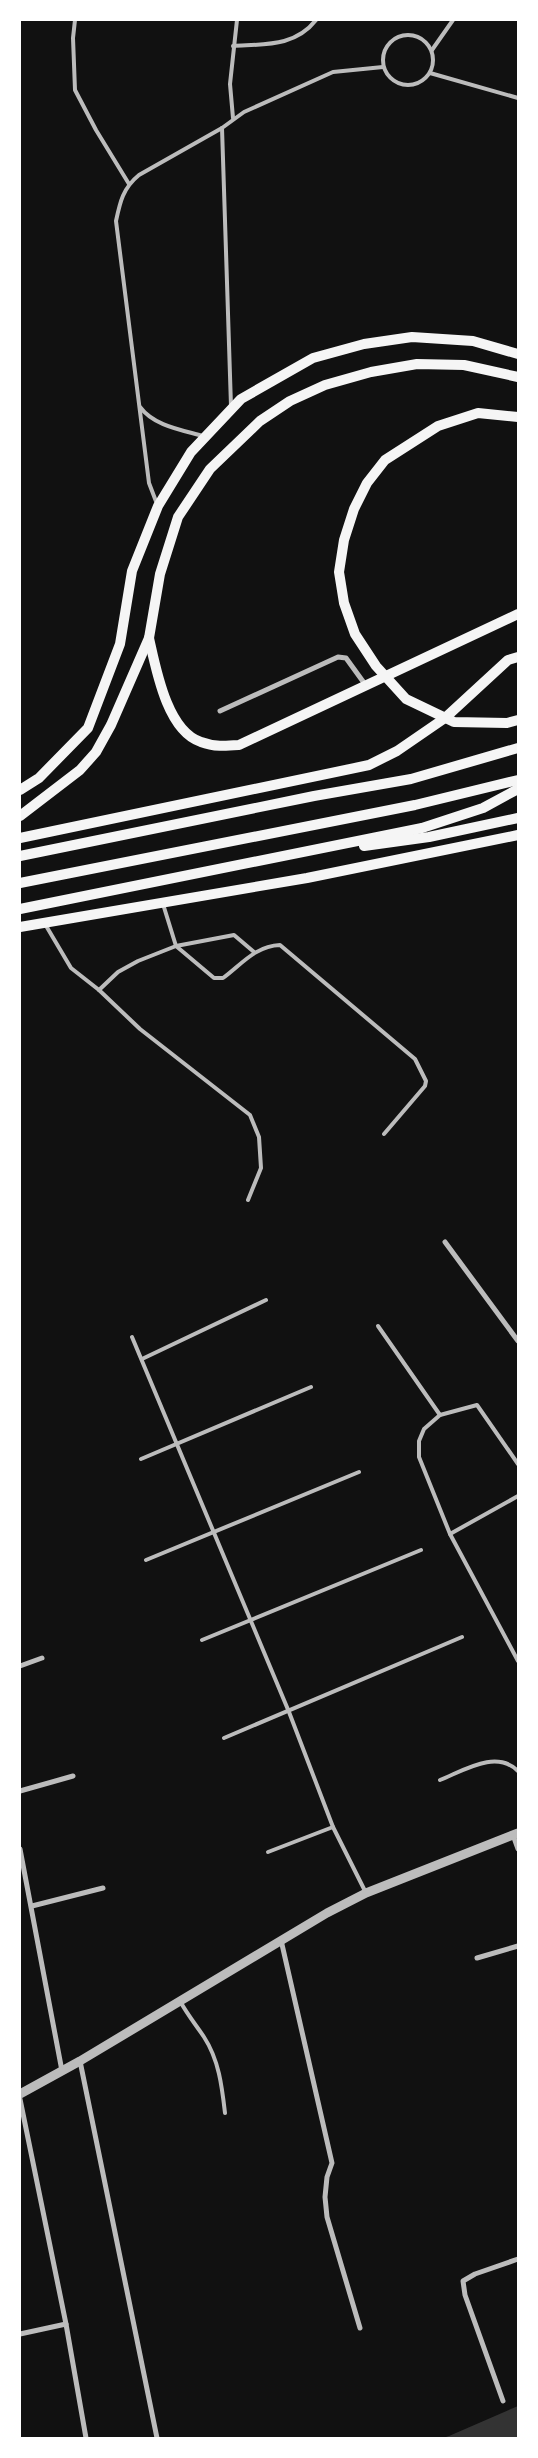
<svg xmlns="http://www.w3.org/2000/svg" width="538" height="2458" font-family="'Sofia Sans Condensed',sans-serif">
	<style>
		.water { fill: #333 }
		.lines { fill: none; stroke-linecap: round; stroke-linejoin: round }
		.service { stroke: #bcbcbc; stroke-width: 4 }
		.minor { stroke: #bcbcbc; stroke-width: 5 }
		.tertiary { stroke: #bcbcbc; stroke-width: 9 }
		.secondary { stroke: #f5f5f5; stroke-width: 10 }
	</style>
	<rect width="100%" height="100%" fill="#111"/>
	<polygon class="water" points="518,2406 518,2438 443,2438 449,2436"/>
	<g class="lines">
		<g class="service">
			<polyline points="75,20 73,38 75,90 96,130 129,184"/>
			<circle cx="408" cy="60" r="25"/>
			<path d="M233,46C264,44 295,47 316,20"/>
			<polyline points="432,50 453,20"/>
			<polyline points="430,73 518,98"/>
			<polyline points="233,118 230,84 237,20"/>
			<polyline points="222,128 231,406"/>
			<path d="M140,407C154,426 182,430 203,436"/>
			<path d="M157,504L149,483L116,221C120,202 123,188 139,175L222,128L244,112L333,72L383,67"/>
			<path d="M163,904L176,946L214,978H223C241,965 255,946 280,945L415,1059L426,1081L425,1086L384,1134"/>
			<polyline points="45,924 71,968 99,990 140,1029 250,1115 259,1137 261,1168 248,1200"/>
			<polyline points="99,990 118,972 138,961 176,946 234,935 254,952"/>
			<polyline points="378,1326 440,1415"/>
			<polyline points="132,1337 289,1712 333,1827 366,1893"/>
			<polyline points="142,1359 266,1300"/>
			<polyline points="141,1459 311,1387"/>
			<polyline points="518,1464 477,1405 440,1415 424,1429 419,1441 419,1457 450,1534 518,1661"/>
			<polyline points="450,1534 518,1496"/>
			<polyline points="146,1560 359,1472"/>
			<polyline points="202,1640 421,1550"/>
			<polyline points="224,1738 462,1637"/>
			<path d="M440,1780C463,1771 496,1749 518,1771"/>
			<polyline points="268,1852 333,1827"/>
			<path d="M180,2001C187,2014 196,2025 204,2037C219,2060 222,2087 225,2113"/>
		</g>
		<g class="minor">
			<polyline points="220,711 338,657 346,658 367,687"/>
			<polyline points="445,1242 518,1341"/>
			<polyline points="20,1666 42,1658"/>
			<polyline points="20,1791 73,1776"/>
			<polyline points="513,1835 518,1849"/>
			<polyline points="20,1849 62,2071"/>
			<polyline points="32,1906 103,1888"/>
			<polyline points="281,1940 332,2163 327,2177 325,2197 327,2217 360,2328"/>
			<polyline points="477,1958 518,1946"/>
			<polyline points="80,2061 157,2438"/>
			<polyline points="20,2099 66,2324 86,2438"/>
			<polyline points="20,2334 66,2324"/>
			<polyline points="503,2401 465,2295 463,2281 475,2274 518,2259"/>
		</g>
		<polyline class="tertiary" points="20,2094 80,2061 327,1913 366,1893 518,1833"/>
		<g class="secondary">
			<polyline points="518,417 478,413 438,426 385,460 367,483 354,509 344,540 339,572 344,603 355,634 376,666 406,699 454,722 507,723 518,720"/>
			<path d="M149,638C156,669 167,731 201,742C214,747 226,746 239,745L518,614"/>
			<polyline points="20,790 39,778 88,728 120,644 132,571 158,506 191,452 241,399 313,358 364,344 412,337 473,341 518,354"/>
			<polyline points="20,816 80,770 96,752 111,725 149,638 160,574 178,517 210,469 260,421 290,401 325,385 371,372 417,364 464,365 518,377"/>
			<polyline points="20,838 369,765 397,751 445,718 508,660 518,657"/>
			<polyline points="364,846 429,837 518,818"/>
			<polyline points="20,856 314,796 411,779 518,748"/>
			<polyline points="20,883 415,805 518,780"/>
			<polyline points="20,909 422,828 483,808 518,789"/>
			<polyline points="20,927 307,878 518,835"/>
		</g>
	</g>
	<rect width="538" height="2458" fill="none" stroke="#ffffff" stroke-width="42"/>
</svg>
